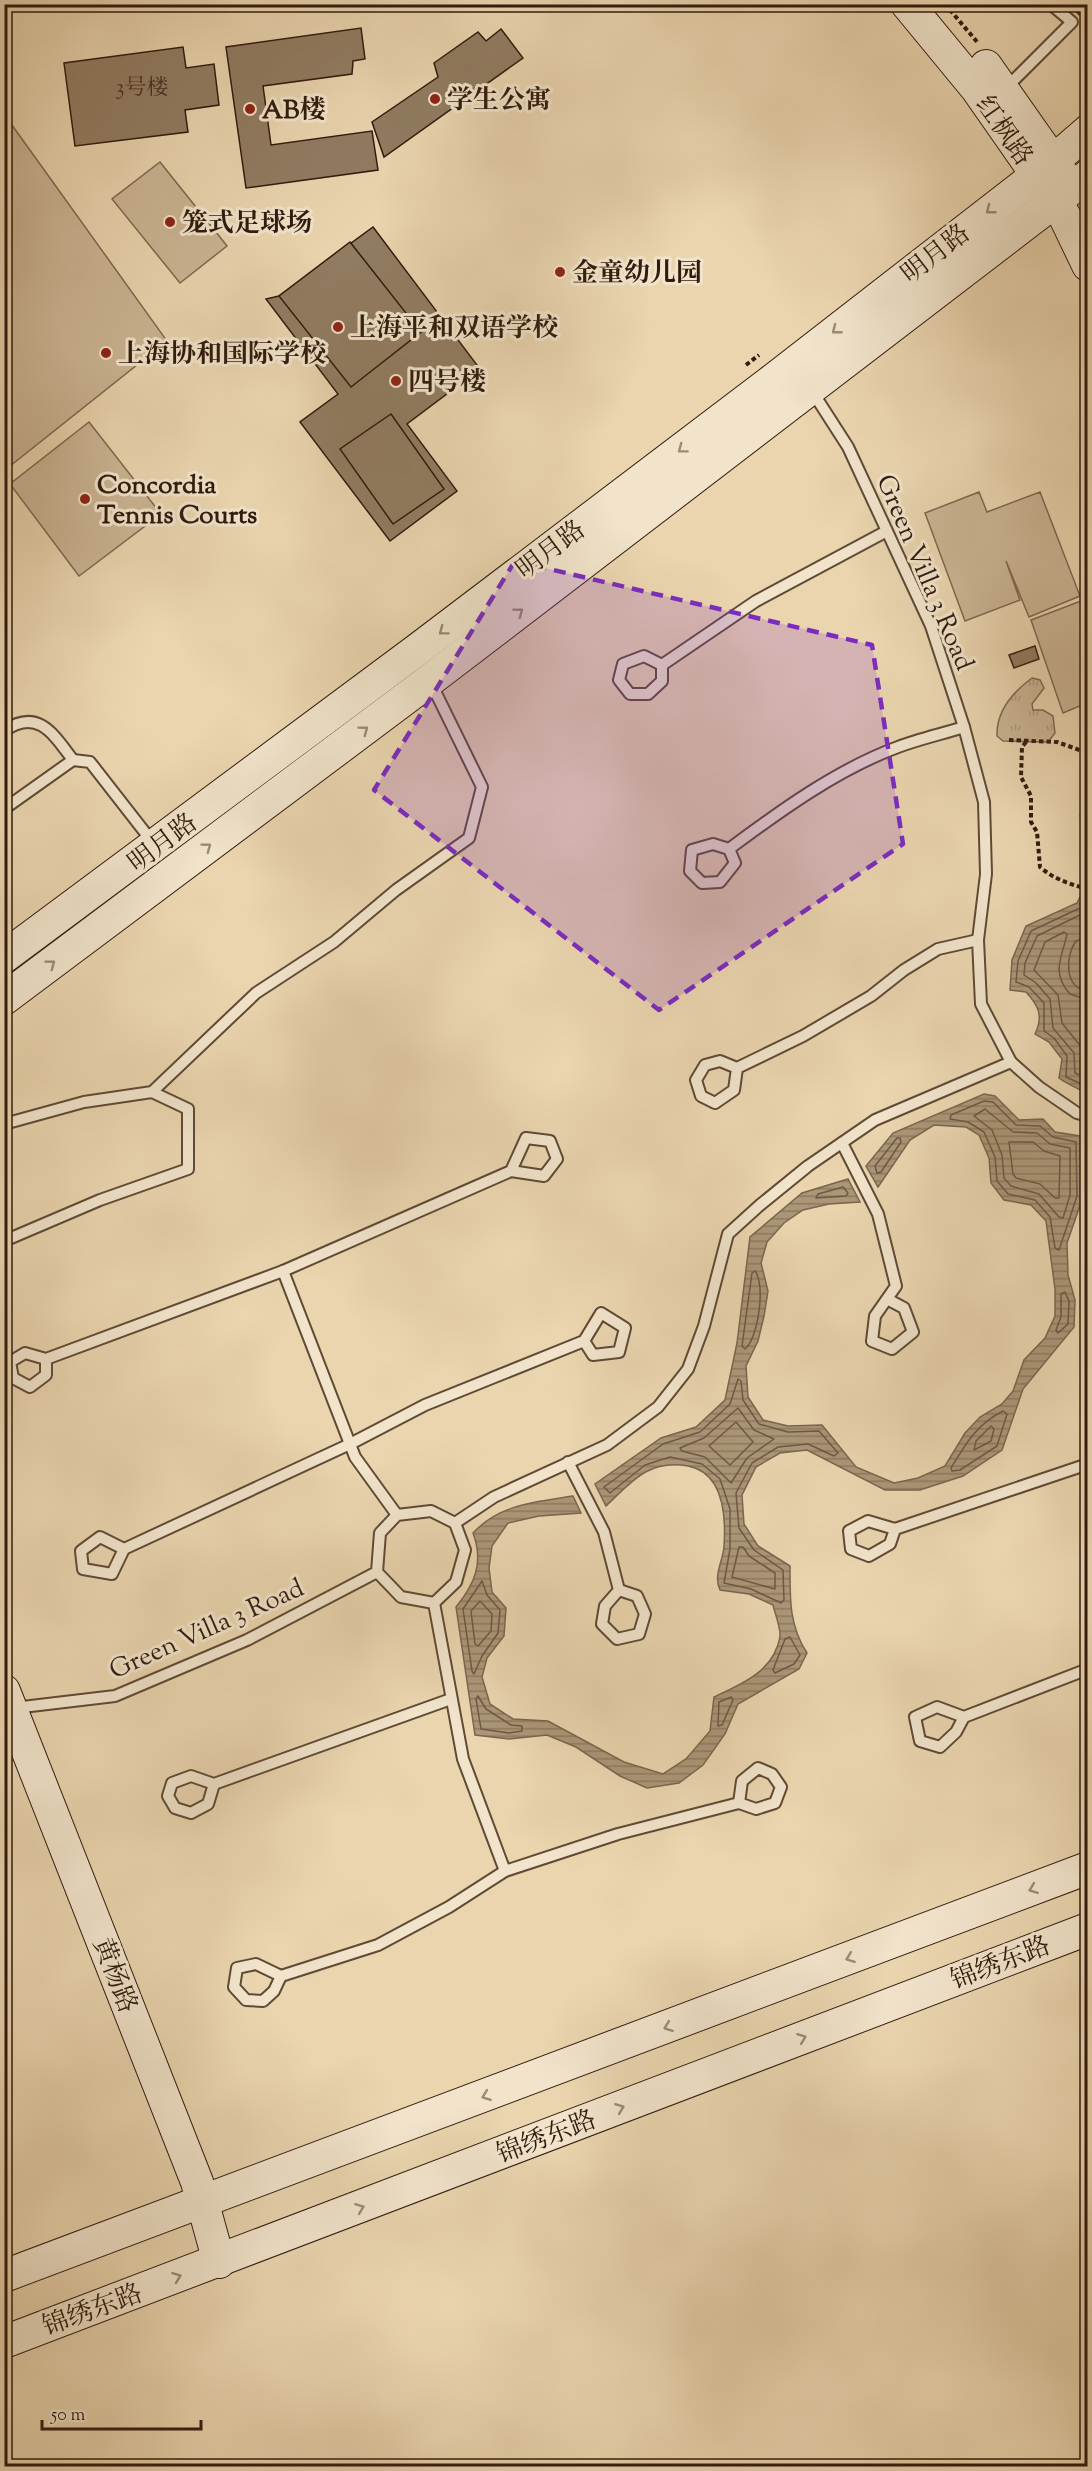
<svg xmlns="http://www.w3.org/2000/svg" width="1092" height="2471" font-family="'Sorts Mill Goudy','Noto Serif SC',serif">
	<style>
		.grass { fill: url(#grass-tufts); stroke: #7e6851; stroke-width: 1.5 }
		.pitch { fill: #cbb594; stroke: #7e6851; stroke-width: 1.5 }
		.water { fill: url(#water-rules); stroke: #7a654e; stroke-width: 1.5 }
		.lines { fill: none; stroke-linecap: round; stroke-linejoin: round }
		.shore { stroke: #6e5843; stroke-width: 1.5 }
		.building { fill: #917c62; stroke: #311b0e; stroke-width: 1.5 }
		.lane-casing { stroke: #5f4a36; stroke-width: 14 }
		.secondary-casing { stroke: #311b0e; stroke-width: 34 }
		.path { stroke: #311b0e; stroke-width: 4; stroke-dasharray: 4.5 3; stroke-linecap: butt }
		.lane { stroke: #f1e4cb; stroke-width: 10 }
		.secondary { stroke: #f1e4cb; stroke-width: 32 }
		.oneway { stroke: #9b8a76 }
		.marked { fill: #7b2cbf; fill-opacity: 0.2; stroke: #7b2cbf; stroke-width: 4.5; stroke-dasharray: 12 8; stroke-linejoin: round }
		.poi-dot { fill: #8f2418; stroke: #f1e4cb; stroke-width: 2 }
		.labels { text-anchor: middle; stroke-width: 6; stroke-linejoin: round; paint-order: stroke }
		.number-label { font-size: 22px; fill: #493323 }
		.poi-label { font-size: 26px; font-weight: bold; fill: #311b0e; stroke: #f1e4cb; text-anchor: start }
		.street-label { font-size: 26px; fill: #311b0e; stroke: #f1e4cb }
	</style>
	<defs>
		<pattern id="grass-tufts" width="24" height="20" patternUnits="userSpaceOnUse" patternTransform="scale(1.5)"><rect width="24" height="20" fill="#cbb594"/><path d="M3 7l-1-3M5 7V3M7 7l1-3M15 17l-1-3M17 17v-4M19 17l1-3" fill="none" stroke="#af9b7e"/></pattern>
		<pattern id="water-rules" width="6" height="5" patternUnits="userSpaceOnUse" patternTransform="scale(1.5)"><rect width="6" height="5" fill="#ab9678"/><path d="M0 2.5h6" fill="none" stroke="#8c7a61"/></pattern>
	</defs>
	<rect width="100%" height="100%" fill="#ead5af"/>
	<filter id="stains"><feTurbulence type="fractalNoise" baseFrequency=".00333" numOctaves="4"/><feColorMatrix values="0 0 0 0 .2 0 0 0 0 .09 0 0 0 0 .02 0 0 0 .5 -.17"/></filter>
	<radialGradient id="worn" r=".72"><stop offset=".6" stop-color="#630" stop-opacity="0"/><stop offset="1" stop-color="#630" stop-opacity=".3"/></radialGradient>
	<path class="grass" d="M1032,678L1040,680L1044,688L1032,704L1033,710H1043L1053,716L1055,733L1048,742L1003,741L997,736C996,711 1013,692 1032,678Z"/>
	<g class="pitch">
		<polygon points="4,114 167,341 5,470 4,470"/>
		<polygon points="160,162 227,246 180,283 112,199"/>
		<polygon points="89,422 161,514 79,576 10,484"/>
		<polygon points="979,492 987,512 1040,492 1080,596 1029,617 1006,561 1020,600 965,621 925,513"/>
		<polygon points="1081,601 1087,618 1087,703 1063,713 1031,620"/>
	</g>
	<g class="water">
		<polygon points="1087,812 1087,847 1080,815"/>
		<path d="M1082,893L1088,895L1087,946L1082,956V969L1088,986L1087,1095C1079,1087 1069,1086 1059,1078L1062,1059L1049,1042L1035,1034C1044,1016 1038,1005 1026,992L1010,990L1012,960L1026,926L1077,903Z"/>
		<path d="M984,1094L995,1096L1019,1120L1043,1119L1055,1132L1080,1136L1084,1149L1083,1197L1067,1243L1068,1275L1075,1300L1074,1327L1023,1389L1002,1450L963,1476L920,1490H885L807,1450L780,1453L756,1467L742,1495L744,1524L758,1546L790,1566C790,1599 789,1625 807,1653L799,1669L738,1704L725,1734L703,1765L679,1783L647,1788L620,1776L576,1747L547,1735L509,1739L475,1735L456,1607C475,1584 484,1562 473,1533C500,1504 535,1502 573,1496L581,1513L539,1516L508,1523L492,1546L489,1568L492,1592L506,1608L504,1636L487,1658L482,1677L490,1704L513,1719L548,1721L624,1762L663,1774L686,1759L710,1731L714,1697C742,1684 774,1671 780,1637C781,1628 775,1614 773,1605L749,1594L720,1590C713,1575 723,1562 724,1546C726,1516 724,1473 688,1466C649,1459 632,1481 606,1506L595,1484L661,1438L696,1427L725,1400L737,1343L750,1237L802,1193L848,1179L860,1202L829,1204L803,1210L784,1223L767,1242L761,1263L768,1291L764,1316L758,1341L746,1366L748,1397L763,1420L788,1426L822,1425L856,1467L894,1483L918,1478L945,1466L965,1433L980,1417L1002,1404L1013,1391L1024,1360L1045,1338L1055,1316V1289L1046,1221L1031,1205L1004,1200L991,1183L989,1158L979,1135L966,1127L934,1125L910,1140L878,1187L866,1166L893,1133Z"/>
	</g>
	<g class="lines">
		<g class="shore">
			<polyline points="1088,900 1080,908 1031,931 1018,961 1016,982 1029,987 1044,1003 1044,1031 1054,1038 1067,1056 1066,1077 1088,1087"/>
			<polyline points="1088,911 1037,936 1025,963 1024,975 1036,983 1050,999 1053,1028 1074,1053 1075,1073 1088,1078"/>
			<path d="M1088,937L1076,941C1065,956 1064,989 1088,991"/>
			<path d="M1088,1000L1070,994C1050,972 1063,955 1067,934L1064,932L1045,942L1034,970L1058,995L1062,1023L1082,1048L1088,1068"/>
			<polygon points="984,1101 993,1102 1016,1125 1040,1126 1053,1137 1076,1142 1077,1196 1059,1250 1055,1248 1050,1217 1035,1200 1008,1194 997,1181 995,1157 984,1132 968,1122 950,1119 951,1115"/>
			<polygon points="985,1109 1013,1132 1037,1133 1050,1144 1070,1148 1070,1195 1063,1218 1059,1217 1039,1194 1011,1186 1004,1178 1002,1155 992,1130 974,1116"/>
			<polygon points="900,1138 901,1142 881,1172 877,1173 875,1166 897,1138"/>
			<polygon points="1009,1142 1033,1142 1044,1151 1060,1156 1059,1198 1055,1198 1040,1184 1016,1178 1013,1174"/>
			<polygon points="843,1187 848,1193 846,1196 816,1198 818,1194"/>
			<path d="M755,1271C766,1285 758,1339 745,1349L742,1346L752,1273Z"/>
			<polygon points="1065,1292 1069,1301 1068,1324 1058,1333 1056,1330 1061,1317 1061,1294"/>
			<polygon points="738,1379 741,1381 743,1400 759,1424 788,1432 819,1431 838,1453 834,1456 808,1444 778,1447 752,1463 736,1493 739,1528 754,1550 783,1570 784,1600 781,1603 751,1589 724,1583 730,1549 730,1509 720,1479 702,1464 670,1457 645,1465 610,1493 604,1487 663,1444 700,1432 730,1404"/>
			<polygon points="738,1408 754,1430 774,1439 747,1458 731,1483 705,1457 682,1451 680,1448 704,1438"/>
			<path d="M1003,1411L1007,1414L997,1446L960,1470L952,1471L951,1468C966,1443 977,1424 1003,1411Z"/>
			<polygon points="736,1422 753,1442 730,1465 709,1446"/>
			<polygon points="991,1426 994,1429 991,1441 974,1450 976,1441"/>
			<polygon points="739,1547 743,1547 749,1556 775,1573 775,1589 732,1577"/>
			<polygon points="482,1581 487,1595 500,1610 498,1633 482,1656 474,1674 472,1671 463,1609"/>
			<polygon points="480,1601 492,1614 491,1631 478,1646 475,1644 471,1611"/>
			<polygon points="790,1637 800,1655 794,1664 775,1673 773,1670 785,1639"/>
			<polygon points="478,1696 486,1709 511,1725 522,1726 522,1731 509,1733 481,1729 476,1699"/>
			<polygon points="731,1697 733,1700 722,1725 718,1726 719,1702"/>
		</g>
	</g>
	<g class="building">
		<polygon points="1068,4 1088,4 1088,23"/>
		<polygon points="361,28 365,59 353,61 352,74 263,86 271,145 372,131 378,170 246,188 226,47"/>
		<polygon points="501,29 523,58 384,157 372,122 438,77 434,63 478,32 486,41"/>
		<polygon points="183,47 186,68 214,64 219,105 185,110 188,132 75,146 64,63"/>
		<polygon points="373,227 480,369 407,424 457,491 390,541 300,422 338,394 266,299 279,296"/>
		<polygon points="350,242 421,332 351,387 279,296"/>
		<polygon points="391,414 444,489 393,524 340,449"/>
		<polygon points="1035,646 1039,659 1014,668 1009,655"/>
		<polygon points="1086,885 1088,885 1088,895 1081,892"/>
	</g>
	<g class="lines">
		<g class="lane-casing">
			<g id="lane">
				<polyline points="1006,88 1072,22 1054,7"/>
				<polyline points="812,391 848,447 931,626 964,727 984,802 986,874 978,940 981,1004 1011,1062 1039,1087 1077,1113 1088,1116"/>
				<polyline points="662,665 662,681 648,694 630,694 619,680 623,664 644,656 662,665 756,601 885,532"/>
				<path d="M4,731C38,707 54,735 73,760"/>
				<polyline points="4,809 73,760 90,762 154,844"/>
				<path d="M729,849L735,863L720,882L702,883L690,871L692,850L713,844L729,849C780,811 838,769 898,747C919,739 942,734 964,727"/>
				<polyline points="737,1068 734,1090 715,1103 701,1096 696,1080 705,1065 720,1061 737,1068 803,1036 871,996 904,970 938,949 978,940"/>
				<polyline points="4,1124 84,1102 152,1092 256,993 334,942 396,890 469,838 482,787 431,683"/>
				<polyline points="842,1143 878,1214 896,1286 875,1316 872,1341 892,1349 913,1332 904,1308 887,1299"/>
				<polyline points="4,1241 100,1200 188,1169 188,1109 152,1092"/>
				<polyline points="283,1271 511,1171 526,1138 550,1141 557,1159 544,1176 511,1171"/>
				<polyline points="46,1359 46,1375 30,1387 13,1378 10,1362 25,1353 46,1359 283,1271 355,1457 397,1515"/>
				<polyline points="568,1462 604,1532 619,1590 605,1606 602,1624 617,1639 639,1634 645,1614 637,1596 619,1590"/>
				<polyline points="455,1523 494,1497 607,1445 658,1407 688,1369 704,1326 728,1234 760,1205 808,1166 875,1120 1011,1062"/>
				<polyline points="895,1529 890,1544 869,1556 851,1549 849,1531 868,1521 895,1529 1088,1464"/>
				<polyline points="124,1549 112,1574 83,1569 81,1551 100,1537 124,1549 350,1444 425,1405 584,1341 601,1313 625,1328 619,1352 593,1355 584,1341"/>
				<polyline points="434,1603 463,1759 505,1871"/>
				<polyline points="14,1708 115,1696 247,1640 377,1572 380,1533 397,1515 431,1511 455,1523 465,1550 456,1582 434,1603 401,1597 377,1572"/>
				<polyline points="964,1717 956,1732 940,1747 920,1741 915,1717 937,1707 964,1717 1088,1669"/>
				<polyline points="214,1784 208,1804 191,1813 175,1808 168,1796 172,1783 191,1776 214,1784 451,1699"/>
				<polygon points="256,1964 281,1976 274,1991 263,2001 246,2000 234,1987 237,1968"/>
				<polyline points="281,1976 378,1945 449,1907 505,1871 618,1834 739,1803 742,1781 758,1768 772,1774 781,1787 775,1803 756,1809 739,1803"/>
			</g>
		</g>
		<g class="secondary-casing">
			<g id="secondary">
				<polyline points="907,4 977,89 1037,175 1064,215 1088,265"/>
				<polyline points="986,66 1064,177"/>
				<polyline points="4,957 417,650 769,383 1037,175 1088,131"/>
				<polyline points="4,999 430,680 1088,176"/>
				<polyline points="4,1691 197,2182 219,2262"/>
				<polyline points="4,2276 1088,1868"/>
				<polyline points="4,2342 1088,1929"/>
			</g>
		</g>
		<g class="path">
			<polyline points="945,4 978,43"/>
			<polyline points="746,365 759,355"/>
			<polyline points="1009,740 1057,742 1088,753"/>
			<path d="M1026,742L1022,747L1021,777L1031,796V822L1037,832L1040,867C1054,879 1067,883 1084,888"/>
		</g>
		<use href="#lane" class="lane"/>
		<use href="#secondary" class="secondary"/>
	</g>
	<defs><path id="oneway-chevron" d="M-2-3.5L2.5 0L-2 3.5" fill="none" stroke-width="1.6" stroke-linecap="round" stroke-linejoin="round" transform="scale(1.5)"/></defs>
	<g class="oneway">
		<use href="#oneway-chevron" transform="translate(990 210) rotate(142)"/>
		<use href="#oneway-chevron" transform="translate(836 330) rotate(142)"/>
		<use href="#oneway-chevron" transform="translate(682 449) rotate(143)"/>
		<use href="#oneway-chevron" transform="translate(519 612) rotate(-37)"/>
		<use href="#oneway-chevron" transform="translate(443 631) rotate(143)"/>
		<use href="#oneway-chevron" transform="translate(364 730) rotate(-37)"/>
		<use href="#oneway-chevron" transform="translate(207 847) rotate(-37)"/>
		<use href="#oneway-chevron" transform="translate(51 964) rotate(-37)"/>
		<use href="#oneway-chevron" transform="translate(1033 1889) rotate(159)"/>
		<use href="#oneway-chevron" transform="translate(850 1958) rotate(159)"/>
		<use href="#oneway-chevron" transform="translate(668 2027) rotate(159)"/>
		<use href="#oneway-chevron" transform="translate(802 2038) rotate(-21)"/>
		<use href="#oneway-chevron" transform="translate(486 2096) rotate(159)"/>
		<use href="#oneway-chevron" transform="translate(620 2108) rotate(-21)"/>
		<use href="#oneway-chevron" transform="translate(360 2208) rotate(-21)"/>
		<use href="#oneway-chevron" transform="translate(177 2277) rotate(-20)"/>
	</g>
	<path class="marked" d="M515,561L872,645L903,844L659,1010L374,790Z"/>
	<g class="poi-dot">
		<circle cx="435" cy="99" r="6"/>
		<circle cx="250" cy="109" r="6"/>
		<circle cx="170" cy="222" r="6"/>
		<circle cx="560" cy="272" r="6"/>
		<circle cx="338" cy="327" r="6"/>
		<circle cx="106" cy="353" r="6"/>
		<circle cx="396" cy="381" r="6"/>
		<circle cx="85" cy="499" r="6"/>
	</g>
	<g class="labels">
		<g class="number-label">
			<text x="142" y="94">3号楼</text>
		</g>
		<g class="poi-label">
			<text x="447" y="108">学生公寓</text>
			<text x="262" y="118">AB楼</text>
			<text x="182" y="231">笼式足球场</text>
			<text x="572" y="281">金童幼儿园</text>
			<text x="350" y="336">上海平和双语学校</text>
			<text x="118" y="362">上海协和国际学校</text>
			<text x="408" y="390">四号楼</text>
			<text x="97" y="493">Concordia<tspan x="97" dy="30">Tennis Courts</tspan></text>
		</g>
		<g class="street-label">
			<text transform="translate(1005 130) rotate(55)" y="9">红枫路</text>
			<text transform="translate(935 253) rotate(-38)" y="9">明月路</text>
			<text transform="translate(550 549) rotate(-37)" y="9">明月路</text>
			<text transform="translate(926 572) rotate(67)" y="9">Green Villa 3 Road</text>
			<text transform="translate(162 842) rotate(-37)" y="9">明月路</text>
			<text transform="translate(206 1628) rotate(-24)" y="9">Green Villa 3 Road</text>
			<text transform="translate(1000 1962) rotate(-21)" y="9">锦绣东路</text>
			<text transform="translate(116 1975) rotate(69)" y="9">黄杨路</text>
			<text transform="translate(546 2136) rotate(-21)" y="9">锦绣东路</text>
			<text transform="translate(92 2309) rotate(-20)" y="9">锦绣东路</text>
		</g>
	</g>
	<rect width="1092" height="2471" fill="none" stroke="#ead5af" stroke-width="24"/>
	<rect x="6" y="6" width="1080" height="2459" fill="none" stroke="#311b0e" stroke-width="3"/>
	<rect x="12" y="12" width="1068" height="2447" fill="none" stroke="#311b0e" stroke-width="1.5"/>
	<path d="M42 2420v9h159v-9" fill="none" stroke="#311b0e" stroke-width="3"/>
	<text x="51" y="2420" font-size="18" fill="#311b0e" stroke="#f1e4cb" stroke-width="4.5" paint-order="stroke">50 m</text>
	<rect width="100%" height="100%" filter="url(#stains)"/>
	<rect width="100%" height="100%" fill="url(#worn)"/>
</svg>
